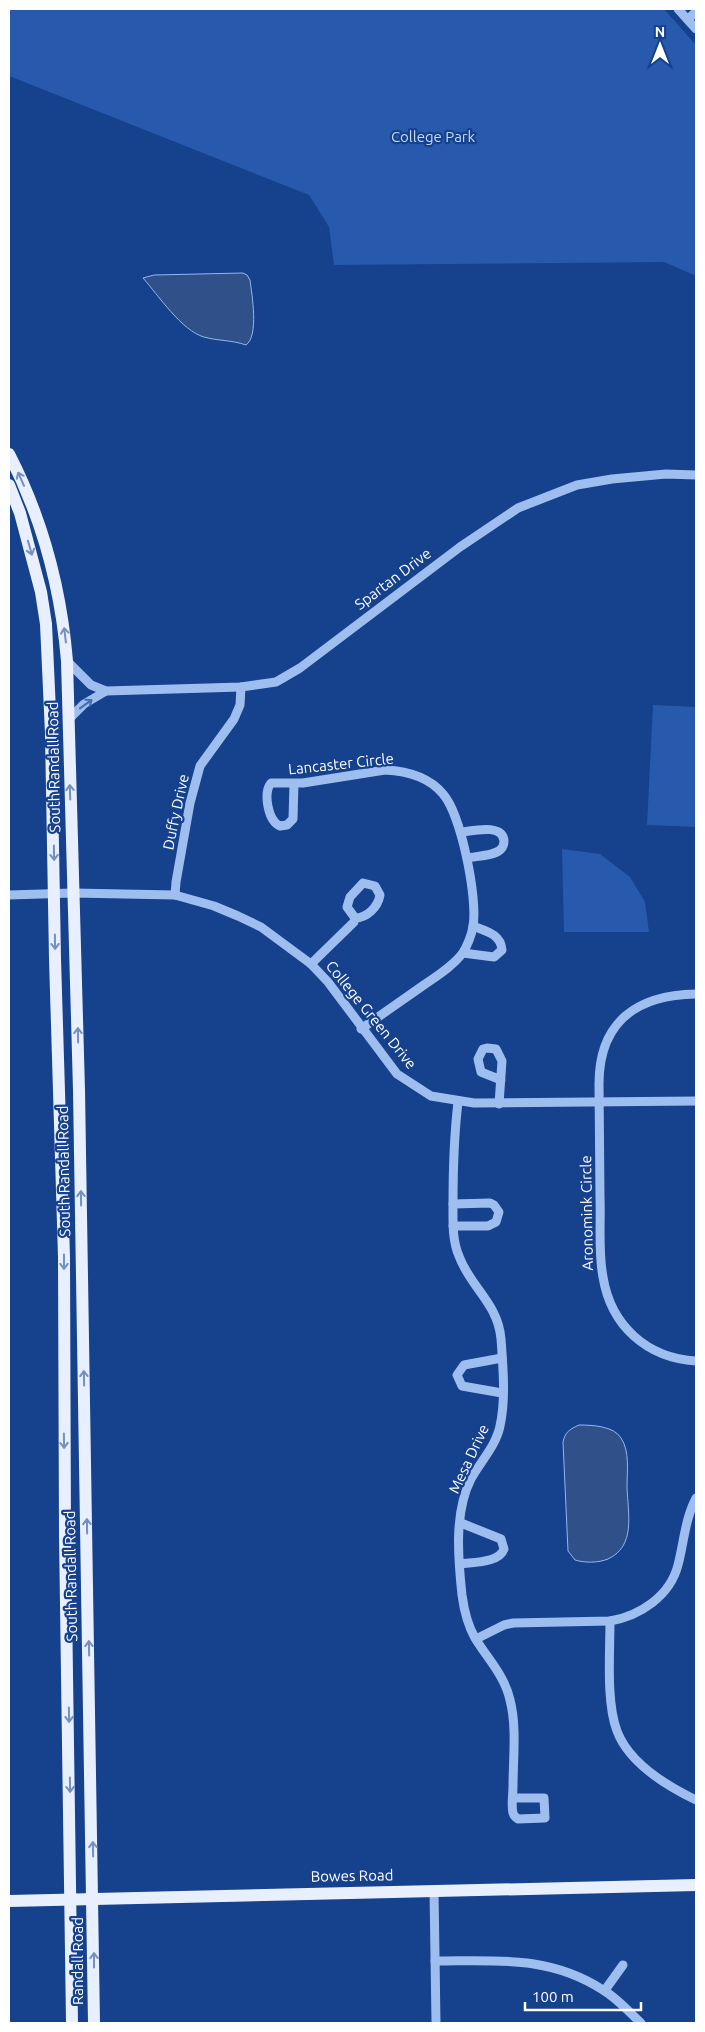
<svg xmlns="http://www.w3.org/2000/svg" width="705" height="2032" font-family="Ubuntu,sans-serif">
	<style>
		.green { fill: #2759ac }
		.water { fill: #305089; stroke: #91b8f3 }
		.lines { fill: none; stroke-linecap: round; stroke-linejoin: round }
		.minor { stroke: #9fbef0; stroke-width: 9 }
		.major { stroke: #e8efff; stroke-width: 12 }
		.oneway { stroke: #748fc0 }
		.oneway2 { stroke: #456db0 }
		.labels { text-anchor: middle; stroke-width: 4.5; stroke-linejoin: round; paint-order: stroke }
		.park-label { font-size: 15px; fill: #c6dafb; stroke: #15418d }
		.street-label { font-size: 15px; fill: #fff; stroke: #15418d }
	</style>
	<rect width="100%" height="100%" fill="#15418d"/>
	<g class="green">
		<polygon points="9,9 664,9 696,45 696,276 664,262 334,265 329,227 309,195 9,76"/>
		<polygon points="653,705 696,707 696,827 647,825"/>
		<polygon points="562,849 600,854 630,877 645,902 649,932 564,932"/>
	</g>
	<g class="water">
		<path d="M243,273L247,275L250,280C252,295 259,336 246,345C232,340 218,341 204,337C182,331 158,295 143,278L154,275Z"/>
		<path d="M579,1425C592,1425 614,1426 621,1438C630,1451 627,1472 627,1487C628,1514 636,1546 608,1559C598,1563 585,1563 575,1560L568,1551L563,1442C565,1432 570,1429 579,1425Z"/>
	</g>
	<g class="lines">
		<g class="minor">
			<polyline points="678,9 696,29"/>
			<polyline points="688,19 696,12"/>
			<polyline points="67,661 91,685 106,691 241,687 276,682 300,668 460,547 518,508 577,485 612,479 666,474 696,475"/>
			<polyline points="69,719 84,704 106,691"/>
			<path d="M294,783L293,819L287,825L280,826C268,821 263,793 271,783H303L385,770C407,771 429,777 443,794C461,814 478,899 473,926C472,934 467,947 462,954C451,968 435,977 421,987C401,1001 381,1015 361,1029"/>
			<path d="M462,832C472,831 503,823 504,841C504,843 503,847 501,849C495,856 476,856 467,858"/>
			<polyline points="9,895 73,893 175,895 214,906 238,916 261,927 311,964 328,982 397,1074 431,1096 474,1103 696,1101"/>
			<polyline points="175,895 176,882 190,803 200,766 234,719 240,705 241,687"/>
			<path d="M463,953L494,957L502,950C501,934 486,931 473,926"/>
			<path d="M311,964L354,922L355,918C367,918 378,907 380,895L375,886L363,883L350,897L347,907L355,918"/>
			<path d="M696,994C638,995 599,1021 599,1084C599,1122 600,1160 600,1197C601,1223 598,1252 603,1277C611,1326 647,1358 696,1361"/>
			<path d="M458,1102C454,1136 453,1170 453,1204C453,1221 452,1240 459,1256C470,1287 498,1303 501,1339C503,1367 506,1399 500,1426C496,1446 480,1462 471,1479C454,1512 458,1558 462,1595C464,1610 467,1624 475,1638C487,1658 505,1676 510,1700C517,1727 513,1758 513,1787C513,1795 511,1805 513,1813C514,1817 515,1816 518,1819L545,1818L544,1798H513"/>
			<polyline points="499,1104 502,1061 496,1049 487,1048 483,1049 478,1059 481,1072 501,1080"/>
			<polyline points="453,1204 490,1203 494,1205 499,1212 496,1222 488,1226 453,1226"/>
			<polyline points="502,1358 464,1365 457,1375 462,1386 502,1393"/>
			<path d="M460,1564C474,1562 499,1563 504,1549L501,1539L461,1523"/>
			<path d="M610,1621C610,1653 606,1702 617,1731C629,1763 667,1786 696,1800"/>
			<path d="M476,1639L504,1625L513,1623L610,1621C640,1616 670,1596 678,1565C684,1542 685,1519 696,1498"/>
			<polyline points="434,1890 436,2023"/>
			<path d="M435,1961C496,1961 549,1955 603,1990C617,1998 629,2012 641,2023"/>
			<polyline points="605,1990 623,1965"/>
		</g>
		<g class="major">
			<path d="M9,454C42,518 61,589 67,661L79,1090L94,2023"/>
			<polyline points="9,485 20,513 41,592 46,624 51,733 55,959 64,1257 65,1535 72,2023"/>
			<polyline points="9,1901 696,1885"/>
		</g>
	</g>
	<defs><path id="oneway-shaft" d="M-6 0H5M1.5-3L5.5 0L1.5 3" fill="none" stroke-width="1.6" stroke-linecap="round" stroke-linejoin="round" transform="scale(1.25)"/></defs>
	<g class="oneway">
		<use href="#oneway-shaft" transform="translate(21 479) rotate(-114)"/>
		<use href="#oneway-shaft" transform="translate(30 548) rotate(74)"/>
		<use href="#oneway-shaft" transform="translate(65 635) rotate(-97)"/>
		<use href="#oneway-shaft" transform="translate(70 792) rotate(-92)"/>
		<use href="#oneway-shaft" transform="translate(54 853) rotate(89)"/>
		<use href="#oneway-shaft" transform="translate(55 942) rotate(89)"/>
		<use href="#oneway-shaft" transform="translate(78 1035) rotate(-91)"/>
		<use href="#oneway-shaft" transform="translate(81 1198) rotate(-91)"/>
		<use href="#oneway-shaft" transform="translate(64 1262) rotate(90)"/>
		<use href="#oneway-shaft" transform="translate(84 1378) rotate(-91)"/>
		<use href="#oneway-shaft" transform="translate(64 1441) rotate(89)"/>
		<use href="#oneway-shaft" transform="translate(87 1526) rotate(-91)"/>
		<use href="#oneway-shaft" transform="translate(89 1648) rotate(-91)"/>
		<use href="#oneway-shaft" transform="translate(69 1715) rotate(89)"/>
		<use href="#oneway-shaft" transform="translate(70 1785) rotate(89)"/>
		<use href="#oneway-shaft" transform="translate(93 1849) rotate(-91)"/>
		<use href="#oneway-shaft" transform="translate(94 1960) rotate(-90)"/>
	</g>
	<use class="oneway2" href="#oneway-shaft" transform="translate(86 704) rotate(-36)"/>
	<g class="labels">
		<g class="park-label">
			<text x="433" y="142">College Park</text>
		</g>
		<g class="street-label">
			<text transform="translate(393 579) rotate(-37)" y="5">Spartan Drive</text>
			<text transform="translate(341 764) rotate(-6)" y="5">Lancaster Circle</text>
			<text transform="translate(54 767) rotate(-91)" y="5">South Randall Road</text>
			<text transform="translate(176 812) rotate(-78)" y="5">Duffy Drive</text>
			<text transform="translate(371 1015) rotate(51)" y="5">College Green Drive</text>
			<text transform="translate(64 1171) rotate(-91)" y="5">South Randall Road</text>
			<text transform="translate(587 1213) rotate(-91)" y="5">Aronomink Circle</text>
			<text transform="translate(469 1459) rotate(-65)" y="5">Mesa Drive</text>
			<text transform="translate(71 1576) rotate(-91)" y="5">South Randall Road</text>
			<text transform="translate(352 1876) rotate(-1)" y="5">Bowes Road</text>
			<text transform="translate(78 1961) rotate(-90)" y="5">Randall Road</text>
		</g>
	</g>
	<rect width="705" height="2032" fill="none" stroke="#ffffff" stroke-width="20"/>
	<g transform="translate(660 45)" stroke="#15418d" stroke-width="4" paint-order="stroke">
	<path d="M0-4L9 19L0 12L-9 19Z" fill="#ffffff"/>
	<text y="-8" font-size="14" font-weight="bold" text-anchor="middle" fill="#ffffff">N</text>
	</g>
	<path d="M525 2002v8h116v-8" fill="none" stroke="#ffffff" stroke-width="2.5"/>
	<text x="532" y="2002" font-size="15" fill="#ffffff" stroke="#15418d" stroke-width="4" paint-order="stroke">100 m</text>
</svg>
